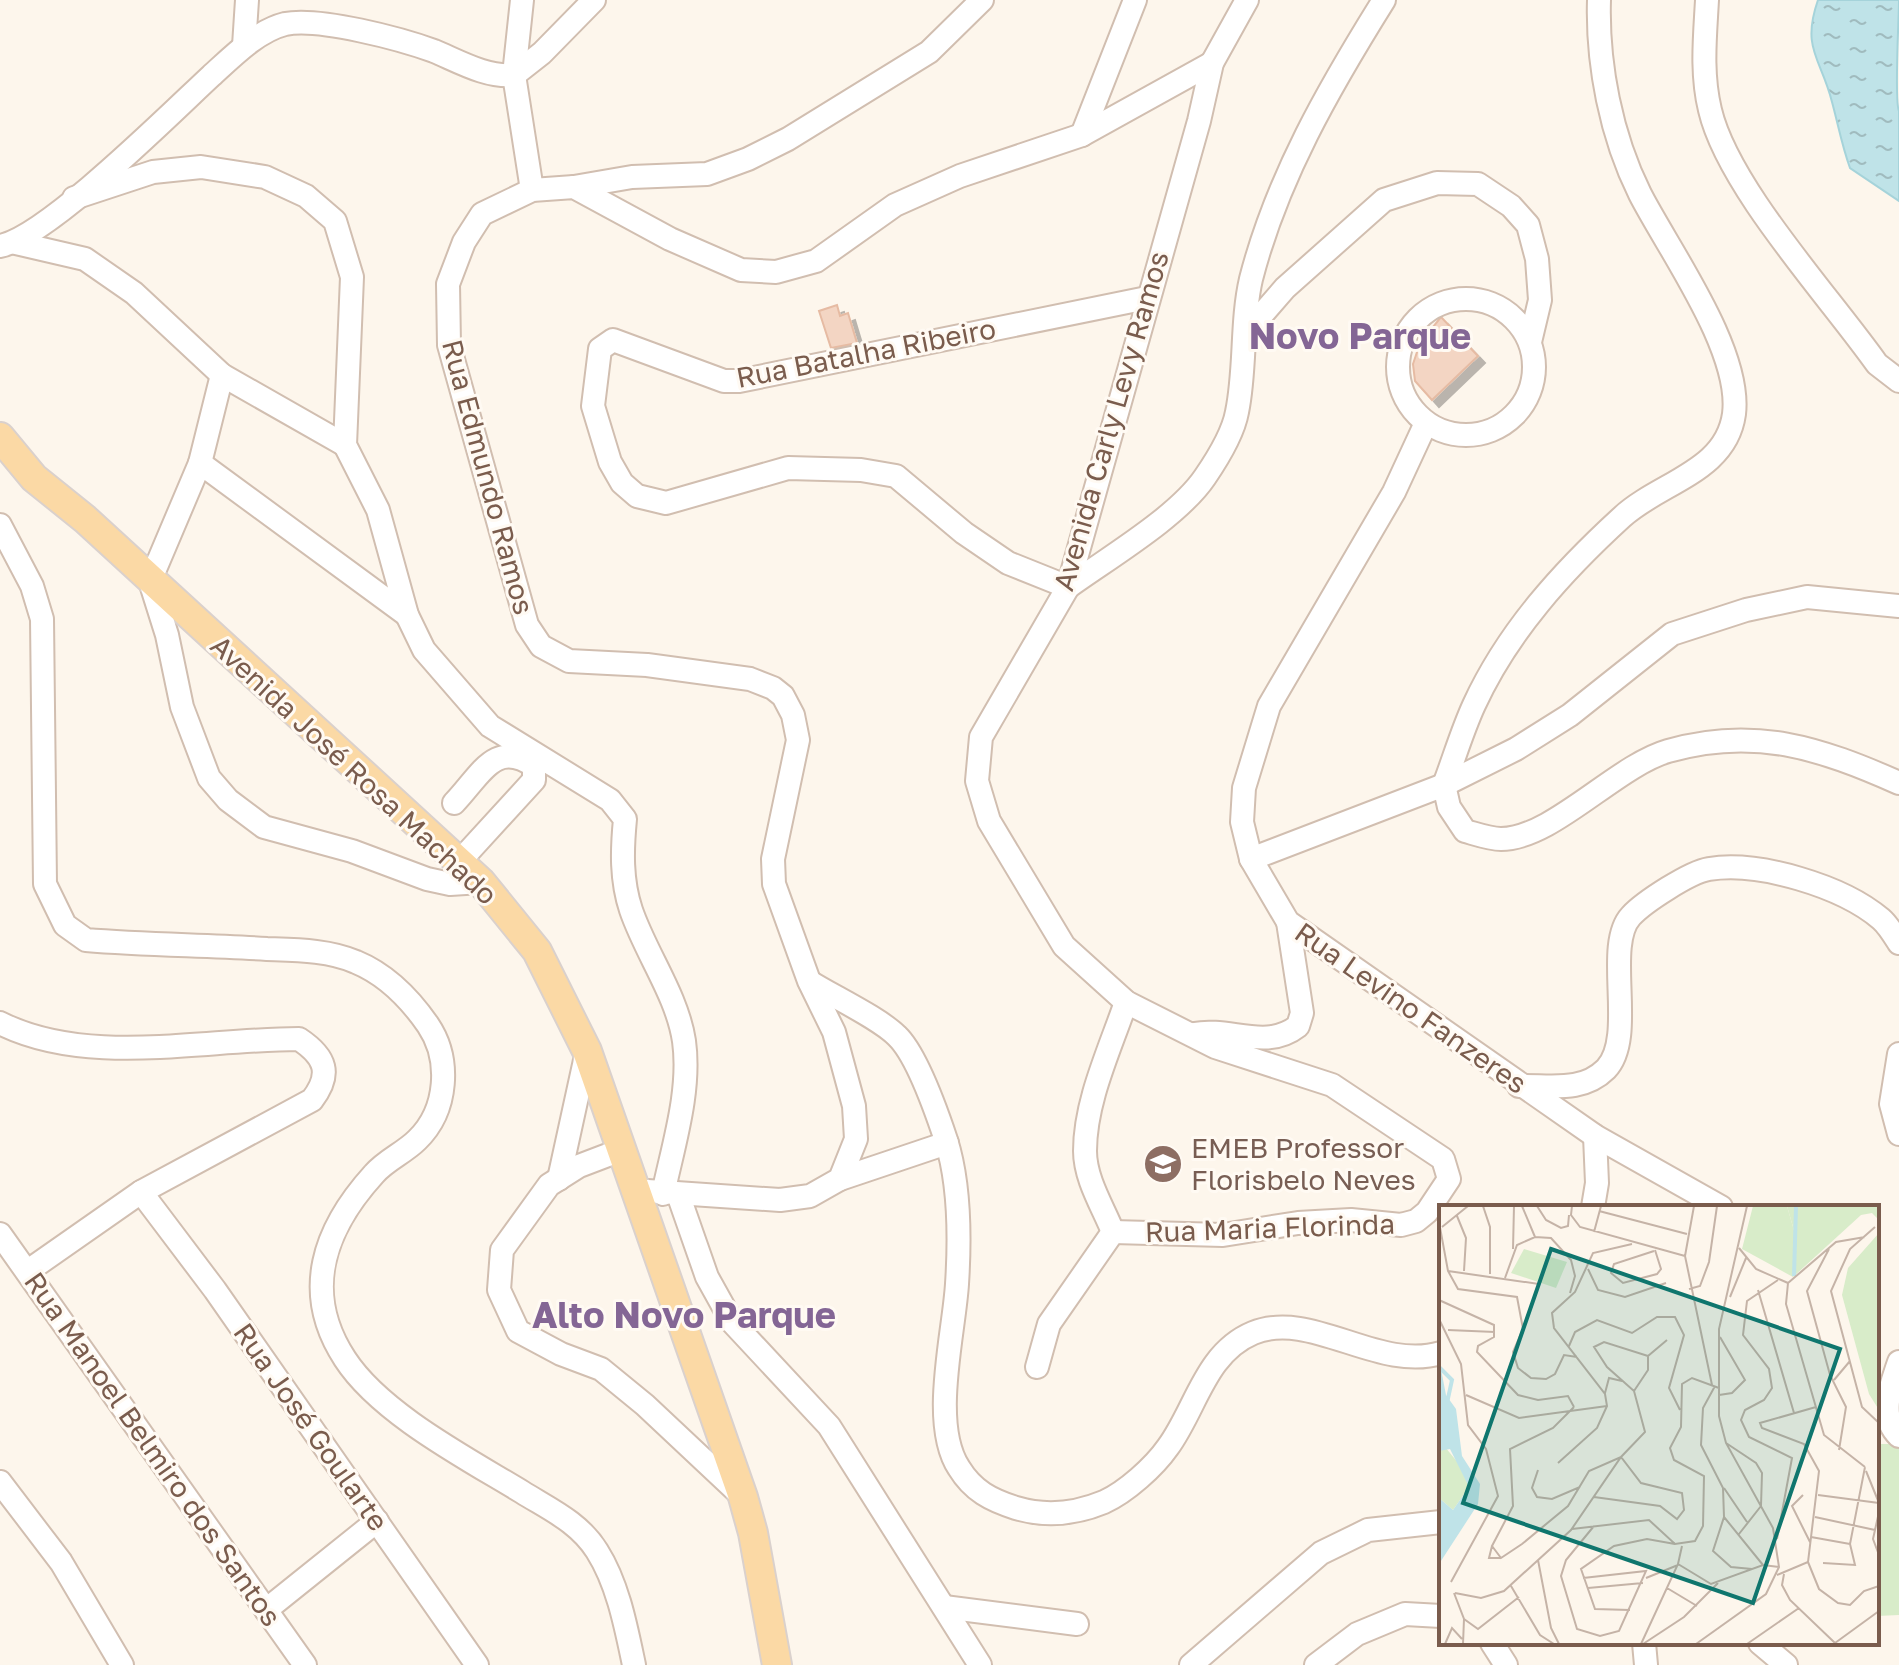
<svg xmlns="http://www.w3.org/2000/svg" width="1899" height="1665" font-family="'Golos Text',sans-serif">
	<style>
		.pitch { fill: #d8ecc9 }
		.water { fill: url(#water-ripples); stroke: #a5d3da; stroke-width: 2 }
		.building { fill: #f3d5c3; stroke: #e6bba3; stroke-width: 2; filter: url(#shadow) }
		.lines { fill: none; stroke-linecap: round; stroke-linejoin: round }
		.minor-casing { stroke: #d1beb0; stroke-width: 26 }
		.major-casing { stroke: #dad1cd; stroke-width: 32 }
		.minor { stroke: #fff; stroke-width: 22 }
		.major { stroke: #fbd9a5; stroke-width: 28 }
		.labels { text-anchor: middle; stroke-width: 6; stroke-linejoin: round; paint-order: stroke }
		.street-label { font-size: 28px; fill: #7a5c4d; stroke: #fffaf3 }
		.education-label { font-size: 28px; fill: #785e54; stroke: #fffaf3; text-anchor: start }
		.district-label { font-size: 36px; font-weight: bold; fill: #846695; stroke: #fffaf3 }
		.inset-river { fill: none; stroke: #bfe3e8; stroke-width: 4 }
		.inset-road { fill: none; stroke: #c5b3a7; stroke-width: 2 }
		.view { fill: #0f766e; fill-opacity: 0.15; stroke: #0f766e; stroke-width: 4 }
		.inset-edge { fill: none; stroke: #7a5c4d; stroke-width: 4 }
	</style>
	<defs>
		<pattern id="water-ripples" width="26" height="14" patternUnits="userSpaceOnUse" patternTransform="scale(2)"><rect width="26" height="14" fill="#bfe3e8"/><path d="M2 4q2-2 4 0t4 0M15 11q2-2 4 0t4 0" fill="none" stroke="#a0bbbe"/></pattern>
		<filter id="shadow"><feDropShadow dx="7" dy="7" stdDeviation="0" flood-color="#0004"/></filter>
	</defs>
	<rect width="100%" height="100%" fill="#fdf6ec"/>
	<polygon class="pitch" points="1877,1444 1899,1444 1899,1615 1877,1616"/>
	<path class="water" d="M1818,0H1899C1899,18 1894,102 1899,111V201L1850,168C1842,146 1838,124 1832,102C1821,58 1801,49 1818,0Z"/>
	<g class="building">
		<polygon points="837,305 840,316 848,313 857,343 831,348 819,311"/>
		<polygon points="1441,317 1478,356 1432,400 1415,381 1413,364 1420,343"/>
	</g>
	<g class="lines">
		<g class="minor-casing">
			<g id="minor">
				<polyline points="522,0 514,75 532,190"/>
				<path d="M1707,0C1705,37 1701,73 1710,110C1728,187 1829,296 1877,364L1899,381"/>
				<polyline points="244,46 247,0"/>
				<polyline points="514,75 542,53 594,0"/>
				<polyline points="1082,135 1135,0"/>
				<polyline points="574,187 632,177 707,174 748,159 788,139 929,52 982,0"/>
				<path d="M74,198L153,172L201,167L265,177L306,196L335,221L352,277L345,445L378,510L407,615L424,650L490,726L610,800L625,819C622,850 621,880 631,910C646,954 677,995 684,1041C691,1091 673,1146 663,1194"/>
				<polyline points="16,243 85,259 134,293 222,375 345,445"/>
				<path d="M0,246C47,237 170,114 211,76C232,57 257,31 285,24C319,17 401,39 434,51C458,61 487,78 514,75"/>
				<path d="M1147,298L739,381H724L613,340L600,349L593,406L610,462L622,483L637,496L666,503L788,468L861,470L896,476L964,533L1008,563L1068,587C1108,558 1178,517 1205,477C1218,458 1233,434 1237,412C1246,369 1241,322 1251,279C1277,178 1329,88 1384,0"/>
				<circle cx="1466" cy="367" r="68"/>
				<polyline points="1246,333 1285,288 1384,200 1437,183 1478,184 1511,206 1528,225 1537,259 1540,300 1530,342"/>
				<polyline points="222,375 200,463 150,581 167,635 182,707 209,778 228,800 264,827 352,851 427,879 450,884 481,882"/>
				<polyline points="1426,423 1394,492 1269,706 1244,788 1242,822 1251,859 1288,922 1595,1136 1721,1207"/>
				<polyline points="200,463 407,615"/>
				<path d="M0,525L32,586L42,619L45,884L65,925L86,940C146,945 206,945 267,949C295,950 329,950 356,962C385,974 410,999 428,1025C451,1059 448,1110 417,1140C404,1153 386,1160 374,1174C324,1229 301,1292 345,1359C380,1413 466,1458 522,1492C549,1509 579,1522 597,1551C618,1584 626,1627 634,1665"/>
				<path d="M1444,785C1454,759 1462,731 1474,705C1508,631 1563,571 1622,517C1660,482 1726,472 1734,414C1742,350 1668,249 1640,194C1611,136 1597,64 1599,0"/>
				<path d="M1444,785L1449,807L1465,831C1476,834 1490,839 1501,839C1552,839 1616,766 1668,751C1754,726 1820,748 1899,783"/>
				<path d="M454,803C481,775 495,739 534,766V780L459,862"/>
				<polyline points="1251,859 1444,785 1516,749 1570,715 1672,634 1746,610 1807,597 1899,606"/>
				<path d="M810,982C834,997 879,1018 897,1036C917,1055 937,1113 946,1140C960,1184 960,1238 957,1284C954,1334 930,1424 959,1468C973,1491 991,1500 1016,1508C1046,1517 1075,1514 1104,1502C1126,1492 1154,1467 1168,1447C1196,1409 1205,1353 1253,1333C1311,1309 1378,1372 1441,1353"/>
				<path d="M0,1023C87,1067 203,1039 299,1039C326,1057 332,1074 312,1100L141,1192L28,1271"/>
				<path d="M1194,1034C1230,1027 1266,1051 1298,1026L1302,1013L1288,922"/>
				<polyline points="1899,1054 1891,1104 1899,1134"/>
				<path d="M1519,1086C1550,1085 1582,1093 1606,1069C1637,1037 1603,946 1631,916C1644,902 1690,872 1709,869C1759,861 1842,886 1881,919C1888,925 1894,935 1899,943"/>
				<polyline points="621,1150 579,1166 549,1185 502,1250 499,1290 518,1331 561,1354 601,1369 645,1405 743,1497"/>
				<polyline points="559,1179 587,1051"/>
				<polyline points="840,1179 947,1143"/>
				<polyline points="633,1190 780,1200 810,1196 840,1179 856,1139 854,1106 834,1032 809,981 774,884 773,859 798,740 793,715 783,696 773,688 750,679 647,665 569,661 541,646 527,625 449,345 448,284 464,242 482,214 532,190 574,187 670,239 741,270 776,272 816,261 895,205 960,176 1082,135 1212,63"/>
				<polyline points="141,1192 215,1290 477,1665"/>
				<polyline points="678,1194 707,1277 732,1322 829,1426 980,1665"/>
				<polyline points="1593,1207 1597,1183 1595,1136"/>
				<polyline points="1113,1232 1223,1235 1298,1223 1351,1220 1401,1225 1416,1221 1427,1212 1449,1179 1443,1159 1332,1085 1215,1047 1126,1002 1064,946 989,821 977,781 981,737 1068,587 1199,121 1212,63 1247,0"/>
				<path d="M1113,1232C1103,1207 1085,1179 1085,1151C1085,1101 1110,1049 1126,1002"/>
				<polyline points="0,1234 305,1665"/>
				<path d="M1899,1362C1891,1386 1878,1416 1899,1436"/>
				<polyline points="1037,1367 1049,1324 1113,1232"/>
				<polyline points="0,1482 61,1562 122,1665"/>
				<polyline points="944,1607 1077,1624"/>
				<polyline points="266,1610 377,1521"/>
				<polyline points="1492,1643 1506,1665"/>
				<polyline points="1644,1643 1646,1665"/>
				<polyline points="1760,1643 1786,1665"/>
				<polyline points="1191,1665 1321,1553 1368,1530 1441,1522"/>
				<polyline points="1316,1665 1357,1634 1405,1614 1441,1616"/>
			</g>
		</g>
		<g class="major-casing">
			<polyline id="major" points="0,437 34,478 85,519 481,882 537,951 587,1051 743,1497 753,1533 777,1665"/>
		</g>
		<use href="#minor" class="minor"/>
		<use href="#major" class="major"/>
	</g>
	<defs>
		<g id="school-disc" transform="scale(2)"><circle r="9.5" fill="#8d6e63" stroke="#fffaf3"/><path d="M0-5L7-2L0 1L-7-2ZM-4 1L0 2.5L4 1V4Q0 6-4 4Z" fill="#fff"/></g>
	</defs>
	<g fill-rule="evenodd">
		<use href="#school-disc" x="1163" y="1164"/>
	</g>
	<g class="labels">
		<g class="street-label">
			<text transform="translate(866 353) rotate(-11)" y="10">Rua Batalha Ribeiro</text>
			<text transform="translate(1111 421) rotate(-74)" y="10">Avenida Carly Levy Ramos</text>
			<text transform="translate(488 477) rotate(75)" y="10">Rua Edmundo Ramos</text>
			<text transform="translate(354 770) rotate(43)" y="10">Avenida José Rosa Machado</text>
			<text transform="translate(1411 1008) rotate(35)" y="10">Rua Levino Fanzeres</text>
			<text transform="translate(1270 1228) rotate(-2)" y="10">Rua Maria Florinda</text>
			<text transform="translate(311 1427) rotate(55)" y="10">Rua José Goularte</text>
			<text transform="translate(153 1449) rotate(55)" y="10">Rua Manoel Belmiro dos Santos</text>
		</g>
		<g class="education-label">
			<text x="1191" y="1158">EMEB Professor<tspan x="1191" dy="32">Florisbelo Neves</tspan></text>
		</g>
		<g class="district-label">
			<text x="1360" y="349">Novo Parque</text>
			<text x="684" y="1328">Alto Novo Parque</text>
		</g>
	</g>
	<g transform="translate(1439 1205)">
		<rect width="440" height="440" fill="#fdf6ec"/>
		<path d="M348,1H439L440,15L433,8L422,10L354,72L356,29ZM440,28V205L430,189L403,90L409,63Z" fill="#d8ecc9"/>
		<path d="M314,1H348L356,29L354,72L303,44ZM6,242L25,265L30,282L14,305L0,293V246Z" fill="#d8ecc9"/>
		<path d="M85,44L128,57L117,83L72,68Z" fill="#d8ecc9"/>
		<path d="M0,154L7,190L17,204L23,251L41,279L39,299L0,359V293L14,305L30,282L11,244L0,246Z" fill="#bfe3e8"/>
		<path class="inset-river" d="M355,71L357,1M0,162L13,175L8,198"/>
		<path class="inset-road" d="M44,1L51,22V69M83,1L96,32M98,1L107,15L122,23L129,21L130,10M133,1L132,10L141,22L246,51M255,1L246,51L273,180M160,6L248,29M18,11L27,33L25,66M0,17L9,66L19,84L78,92L84,124L74,147L79,163L92,173L107,174L116,169L125,150L138,152M3,22L29,1M436,22L411,44L392,86L423,202L440,218M155,27L162,1M300,43L317,64L349,78M74,44L75,1M390,44L368,86L391,170L407,202L400,245M215,46L175,59L172,68L184,78L218,69L222,64L216,45M149,64L159,85L186,92L227,78M9,66L100,79L85,122M66,73L78,40L96,32L112,33L132,55L136,71L131,88M349,78L347,99L385,230L426,262M349,78L397,37L426,32M250,84L261,81L270,57L278,1M319,85L355,208M291,92L307,53M0,95L55,120V132L39,141L38,147L79,190L99,195L129,191L135,202M0,114L22,159L29,220L47,244L59,291L12,377M9,125L56,127M130,141L136,127L158,115L193,128L218,112H236L245,130L230,183L241,205M209,151L228,135M395,175L411,156M276,181L264,203L262,240L284,283L285,312L274,346L292,362L313,364M195,186L209,165V151M166,188L170,173L183,176M27,190L80,213L168,201M280,190L293,188L306,175L281,132M135,202L114,223L71,244L74,301L53,341L62,353L83,339L129,301L150,266L182,252L202,278L243,288L245,305L238,314L221,301L155,292M287,238L317,258L323,268L322,301L300,329M119,258L158,223L168,201L166,189L115,123L113,108L136,87L154,48L193,39M99,265L93,283L98,292L113,294L141,282M427,266L440,298M285,283L308,317M364,290L353,301L371,337M379,290L440,298M440,307L434,334L440,350M285,312L324,360M376,312L436,325M133,324L210,315L236,339L256,336L264,321L265,271L235,255L231,243L242,222L243,179L253,173L280,183M372,332L411,339M338,334L353,253L310,232L302,215L306,205L325,195L333,183L330,164L304,130L308,96L339,75M53,341L50,353H62M99,355L112,423L120,439M369,357L380,384L399,398L411,400L425,386L440,381M384,358L416,360L411,339L426,262M239,359L272,379L324,360L340,362M345,369L343,380L351,395L396,438M338,370L369,357L380,266L365,239L323,223L321,218L377,202M144,373L207,366L180,426L161,431L138,424L122,371L127,355L155,321M207,373L239,360M72,381L101,430L115,439M149,383L204,378M228,383L258,401M15,388L25,414L24,439M16,388L42,393L65,386L132,325L182,252L206,227L195,186L168,162L155,142L165,137L209,151M191,405L156,404L142,364L175,341L208,334L236,339M25,414L39,424L80,392M396,438L440,406M6,439L13,423L23,434M202,439L239,359L243,341M204,439L245,412L279,378M257,439L327,389L340,362L334,323L287,238L280,211V124L308,1M308,439L360,403"/>
		<path class="view" d="M112,44L401,144L314,398L24,298Z"/>
		<rect width="440" height="440" class="inset-edge"/>
	</g>
</svg>
